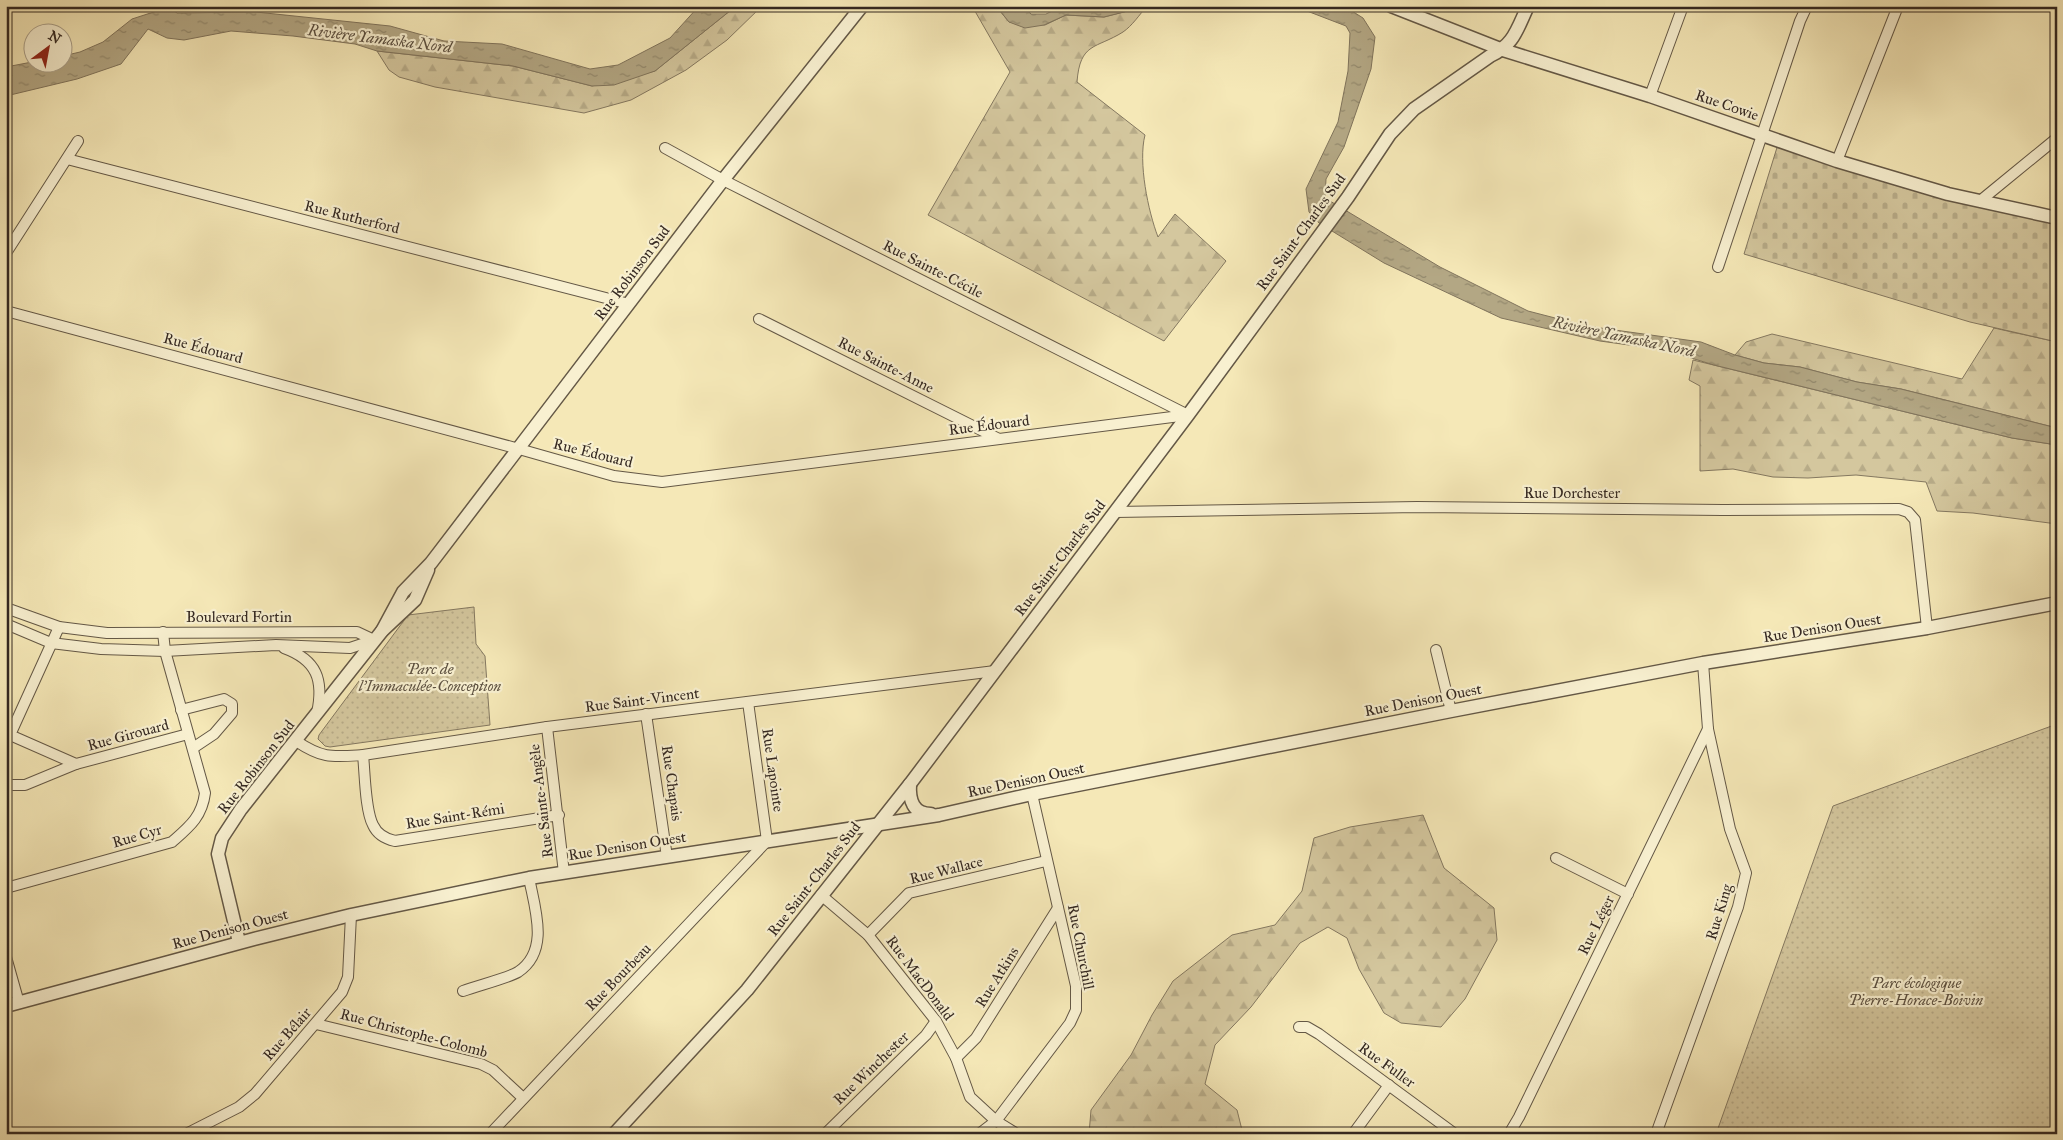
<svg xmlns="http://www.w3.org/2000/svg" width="2063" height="1140" font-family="'IM FELL Great Primer',serif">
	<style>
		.forest { fill: url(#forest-firs); stroke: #847860 }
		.cemetery { fill: url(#cemetery-stones); stroke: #847860 }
		.park { fill: url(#park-dots); stroke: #847860 }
		.water { fill: url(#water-ripples); stroke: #80745c }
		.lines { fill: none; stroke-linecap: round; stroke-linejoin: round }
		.minor-casing { stroke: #645846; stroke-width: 12 }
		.tertiary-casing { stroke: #645846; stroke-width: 15 }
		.minor { stroke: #f8f0d0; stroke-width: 10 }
		.tertiary { stroke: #f8f0d0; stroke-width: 12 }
		.labels { text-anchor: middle; stroke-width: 4.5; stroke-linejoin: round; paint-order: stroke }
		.street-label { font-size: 15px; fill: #342821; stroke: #f8f0d0 }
		.park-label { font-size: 15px; font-style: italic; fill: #5c5040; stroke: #f8f0d0 }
		.water-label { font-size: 16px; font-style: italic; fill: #5a4e3f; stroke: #f8f0d0 }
	</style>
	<defs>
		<pattern id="forest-firs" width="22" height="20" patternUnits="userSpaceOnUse" patternTransform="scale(1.25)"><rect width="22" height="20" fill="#d4c79e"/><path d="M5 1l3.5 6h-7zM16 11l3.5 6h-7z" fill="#b7ab88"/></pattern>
		<pattern id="cemetery-stones" width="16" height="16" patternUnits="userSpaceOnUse" patternTransform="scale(1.25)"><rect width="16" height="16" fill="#d4c79e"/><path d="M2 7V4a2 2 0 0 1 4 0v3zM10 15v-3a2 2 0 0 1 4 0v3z" fill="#b7ab88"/></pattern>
		<pattern id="park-dots" width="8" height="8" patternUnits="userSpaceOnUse" patternTransform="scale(1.25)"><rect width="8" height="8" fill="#d4c79e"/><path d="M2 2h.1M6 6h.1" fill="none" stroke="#b7ab88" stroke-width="1.8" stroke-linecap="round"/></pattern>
		<pattern id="water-ripples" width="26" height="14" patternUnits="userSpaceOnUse" patternTransform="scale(1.25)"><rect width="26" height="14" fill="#b3a784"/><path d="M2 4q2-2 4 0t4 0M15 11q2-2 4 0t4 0" fill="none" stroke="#92886c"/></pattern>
	</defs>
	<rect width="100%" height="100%" fill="#f5e8b7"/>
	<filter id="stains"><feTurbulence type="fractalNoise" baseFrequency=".004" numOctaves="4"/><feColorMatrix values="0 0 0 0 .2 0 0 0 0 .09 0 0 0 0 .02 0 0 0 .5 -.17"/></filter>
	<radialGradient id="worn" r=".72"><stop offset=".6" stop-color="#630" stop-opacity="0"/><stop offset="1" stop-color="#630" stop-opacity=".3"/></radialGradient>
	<g class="forest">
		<polygon points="736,6 762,6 727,40 686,70 631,100 584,113 435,87 399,77 389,70 377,51 513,66 592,86 655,71"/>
		<path d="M972,6H996L1009,22L1045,25L1066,15L1104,17L1147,6C1140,14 1132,26 1123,32C1096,49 1080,42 1077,82L1145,135C1138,162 1148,211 1158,237L1175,214L1226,261L1164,341L928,215L1010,72Z"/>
		<polygon points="1994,328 2057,342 2057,428 1901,389 1857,382 1800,367 1764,363 1735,355 1746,342 1772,334 1962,379"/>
		<polygon points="1693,360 2012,438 2057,445 2057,524 1973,513 1937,511 1926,482 1856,475 1808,478 1773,477 1733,469 1700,471 1700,386 1689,380"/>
		<polygon points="1423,815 1444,868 1494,908 1497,940 1465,999 1441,1027 1401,1023 1384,1013 1359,969 1347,938 1328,927 1300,943 1251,1007 1215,1045 1205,1084 1237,1110 1243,1134 1089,1134 1091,1110 1131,1055 1152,1015 1173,981 1232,935 1275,925 1302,891 1314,838 1350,827"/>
	</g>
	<polygon class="cemetery" points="1779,141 2057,219 2057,342 1970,322 1744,254"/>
	<g class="park">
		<polygon points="474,607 476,644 485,656 490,725 330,747 325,746 318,739 319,735 408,615"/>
		<polygon points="2057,724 2057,1134 1716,1134 1833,806"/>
	</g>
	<g class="water">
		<polygon points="699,6 736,6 655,71 614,85 592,86 513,66 377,51 355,44 293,36 231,31 184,40 167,38 148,29 121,64 77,79 6,96 6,67 32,62 62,62 63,56 80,52 103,42 132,19 169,7 177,13 256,12 390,26 444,41 502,44 590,69 618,65 670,38"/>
		<polygon points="996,6 1024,6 1031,14 1046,14 1062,6 1148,6 1104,17 1066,15 1044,25 1025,28 1009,22"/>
		<polygon points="1294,6 1344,6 1363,18 1375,37 1371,69 1344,147 1326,179 1325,198 1440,267 1528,311 1586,326 1701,342 1735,355 1764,363 1800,367 1857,382 1901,389 2057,428 2057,445 2012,438 1714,365 1665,350 1600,341 1501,318 1384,263 1319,223 1309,212 1306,189 1338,122 1348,71 1350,33 1346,26"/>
	</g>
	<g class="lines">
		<g class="minor-casing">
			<g id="minor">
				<polyline points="1650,96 1683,6"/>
				<polyline points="665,148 723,180 1188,415"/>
				<polyline points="67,159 629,304"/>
				<polyline points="1837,161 1898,6"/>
				<polyline points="1980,201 2057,138"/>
				<polyline points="6,253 78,141"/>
				<polyline points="1718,267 1800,21 1807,6"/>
				<polyline points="6,311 519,449 614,476 662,482 1188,415"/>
				<polyline points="759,319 999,439"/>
				<polyline points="1115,512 1417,507 1723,510 1899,509 1908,512 1915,520 1927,628"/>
				<polyline points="6,608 59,627 107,633 357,632 374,640"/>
				<polyline points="6,624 51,643 101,649 165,651 276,645 350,648 374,640"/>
				<polyline points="59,627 10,735 76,764 188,734"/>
				<path d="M284,648C317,660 324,680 317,713"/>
				<polyline points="1436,650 1451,711"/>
				<polyline points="181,710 224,699 232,704 232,713 214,734 193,748"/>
				<polyline points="646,714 667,857"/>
				<polyline points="547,727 564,873"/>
				<path d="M296,741C323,759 332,757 363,755L547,727L995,671"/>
				<path d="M363,755C365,773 365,810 373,825C377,834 386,839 395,841L559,815"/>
				<polyline points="6,785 25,785 76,764"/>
				<polyline points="1556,858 1628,894"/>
				<path d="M6,888L172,842C189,827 202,817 205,793L165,651L163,632"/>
				<polyline points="821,895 868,935 936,1021 956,1058 970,1097 996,1121 1017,1134"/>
				<polyline points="868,935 909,893 1046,861"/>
				<polyline points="6,957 19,1003"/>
				<path d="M463,991C476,986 508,978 518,972C550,951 535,909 529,878"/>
				<polyline points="316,1024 481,1064 493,1070 523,1098"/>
				<polyline points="1299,1027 1307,1027 1319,1034 1455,1134"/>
				<polyline points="956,1058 976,1038 1058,908"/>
				<polyline points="186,1134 239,1107 255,1094 342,992 348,977 351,915"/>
				<polyline points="490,1134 767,841 748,702"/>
				<polyline points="825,1134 926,1035 936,1021"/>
				<polyline points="979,1134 996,1121 1070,1023 1076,1010 1076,986 1032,794"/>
				<polyline points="1353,1134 1389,1085"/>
				<polyline points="1509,1134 1519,1117 1708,729"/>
				<polyline points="1656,1134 1738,907 1746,873 1730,829 1708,729 1703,663"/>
			</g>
		</g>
		<g class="tertiary-casing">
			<g id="tertiary">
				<polyline points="1391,6 1503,50 1650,96 1837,161 1948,194 2057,218"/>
				<polyline points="382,631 403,592 431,563 723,180 862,6"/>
				<path d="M910,784C909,800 913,814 931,814"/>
				<polyline points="239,942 218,854 222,838 241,809 382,631 415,600 428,570"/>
				<polyline points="6,1006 254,939 351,915 529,878 939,815 1032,794 1451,711 1703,663 1927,628 2057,603"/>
				<path d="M614,1134L747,990L910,784L1188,415L1348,197L1390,134L1414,109L1490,56C1514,45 1517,29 1528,6"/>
			</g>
		</g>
		<use href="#minor" class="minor"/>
		<use href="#tertiary" class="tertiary"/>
	</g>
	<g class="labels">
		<g class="street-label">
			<text transform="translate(1727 105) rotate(19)" y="5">Rue Cowie</text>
			<text transform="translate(352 217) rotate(14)" y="5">Rue Rutherford</text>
			<text transform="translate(1301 232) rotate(-54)" y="5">Rue Saint-Charles Sud</text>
			<text transform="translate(933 269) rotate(27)" y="5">Rue Sainte-Cécile</text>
			<text transform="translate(632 273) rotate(-53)" y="5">Rue Robinson Sud</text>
			<text transform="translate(203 348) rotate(15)" y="5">Rue Édouard</text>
			<text transform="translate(886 365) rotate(27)" y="5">Rue Sainte-Anne</text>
			<text transform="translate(989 425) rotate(-7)" y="5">Rue Édouard</text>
			<text transform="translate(593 453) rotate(14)" y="5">Rue Édouard</text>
			<text x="1572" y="498">Rue Dorchester</text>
			<text transform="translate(1060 558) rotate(-53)" y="5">Rue Saint-Charles Sud</text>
			<text x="239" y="622">Boulevard Fortin</text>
			<text transform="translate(1822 628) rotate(-9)" y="5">Rue Denison Ouest</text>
			<text transform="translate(642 700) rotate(-7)" y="5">Rue Saint-Vincent</text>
			<text transform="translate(1423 700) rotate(-11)" y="5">Rue Denison Ouest</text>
			<text transform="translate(128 735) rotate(-15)" y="5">Rue Girouard</text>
			<text transform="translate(256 767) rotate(-52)" y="5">Rue Robinson Sud</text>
			<text transform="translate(773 770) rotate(82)" y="5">Rue Lapointe</text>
			<text transform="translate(1026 780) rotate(-12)" y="5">Rue Denison Ouest</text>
			<text transform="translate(672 783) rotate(82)" y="5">Rue Chapais</text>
			<text transform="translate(541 801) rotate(-97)" y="5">Rue Sainte-Angèle</text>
			<text transform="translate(455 816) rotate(-9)" y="5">Rue Saint-Rémi</text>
			<text transform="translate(137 836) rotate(-16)" y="5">Rue Cyr</text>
			<text transform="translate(627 846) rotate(-9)" y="5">Rue Denison Ouest</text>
			<text transform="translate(946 870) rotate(-14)" y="5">Rue Wallace</text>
			<text transform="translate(814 879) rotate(-52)" y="5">Rue Saint-Charles Sud</text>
			<text transform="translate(1719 912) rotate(-73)" y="5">Rue King</text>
			<text transform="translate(1596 925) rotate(-64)" y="5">Rue Léger</text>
			<text transform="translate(230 929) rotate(-15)" y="5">Rue Denison Ouest</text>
			<text transform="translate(1081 947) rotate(79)" y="5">Rue Churchill</text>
			<text transform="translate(618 977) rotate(-46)" y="5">Rue Bourbeau</text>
			<text transform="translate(997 977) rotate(-58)" y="5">Rue Atkins</text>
			<text transform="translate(920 978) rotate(53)" y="5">Rue MacDonald</text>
			<text transform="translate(414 1033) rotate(15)" y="5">Rue Christophe-Colomb</text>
			<text transform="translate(287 1034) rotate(-49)" y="5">Rue Bélair</text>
			<text transform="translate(1387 1065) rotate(36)" y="5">Rue Fuller</text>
			<text transform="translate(871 1068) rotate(-44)" y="5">Rue Winchester</text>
		</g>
		<g class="park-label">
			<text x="430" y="674">Parc de<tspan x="430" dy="17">l'Immaculée-Conception</tspan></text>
			<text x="1916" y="988">Parc écologique<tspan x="1916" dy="17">Pierre-Horace-Boivin</tspan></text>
		</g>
		<g class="water-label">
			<text transform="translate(380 38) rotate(7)" y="6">Rivière Yamaska Nord</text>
			<text transform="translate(1624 336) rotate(12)" y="6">Rivière Yamaska Nord</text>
		</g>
	</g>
	<rect width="2063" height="1140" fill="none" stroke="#f5e8b7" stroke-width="25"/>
	<rect x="8" y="8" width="2048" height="1125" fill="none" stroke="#342821" stroke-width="2.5"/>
	<rect x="12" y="12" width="2038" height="1115" fill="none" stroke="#342821"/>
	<g transform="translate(48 48) rotate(32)"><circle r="24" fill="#f8f0d0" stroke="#aaa08a"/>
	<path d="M0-4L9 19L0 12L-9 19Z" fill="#8f2418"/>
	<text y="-8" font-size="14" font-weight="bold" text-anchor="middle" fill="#342821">N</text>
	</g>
	<rect width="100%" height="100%" filter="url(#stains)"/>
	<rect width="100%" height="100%" fill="url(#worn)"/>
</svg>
